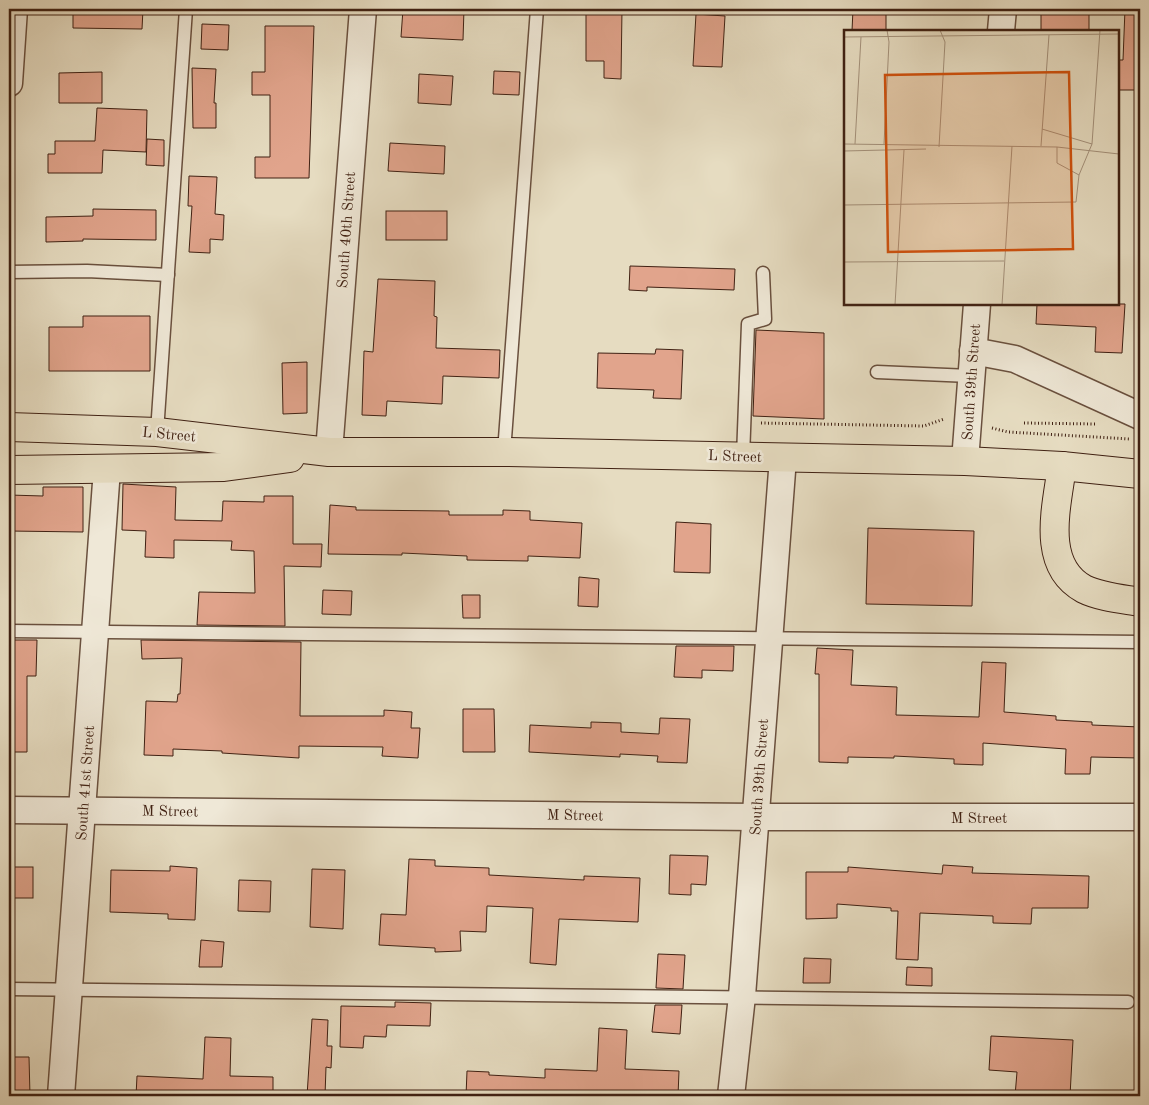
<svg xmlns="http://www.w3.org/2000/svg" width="1149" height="1105" font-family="'Old Standard TT',serif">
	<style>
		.building { fill: #e1a48c; stroke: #402113 }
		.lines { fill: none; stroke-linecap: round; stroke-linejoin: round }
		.service-casing { stroke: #6a503e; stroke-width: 15 }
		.minor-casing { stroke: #6a503e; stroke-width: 29 }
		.primary-casing { stroke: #402113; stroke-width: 30 }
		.path { stroke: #402113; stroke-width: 3; stroke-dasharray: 1 2.5; stroke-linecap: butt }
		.service { stroke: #efe8d7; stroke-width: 12 }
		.minor { stroke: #efe8d7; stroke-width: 26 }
		.primary { stroke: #e6dcc1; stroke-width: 28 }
		.labels { text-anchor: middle; stroke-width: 5; stroke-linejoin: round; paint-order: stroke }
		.street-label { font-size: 15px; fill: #402113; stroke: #efe8d7 }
		.inset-road { fill: none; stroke: #a4917b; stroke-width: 1 }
		.view { fill: #cf510d; fill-opacity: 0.15; stroke: #cf510d; stroke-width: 2.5 }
		.inset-edge { fill: none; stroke: #402113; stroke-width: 2.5 }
	</style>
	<rect width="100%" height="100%" fill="#e6dcc1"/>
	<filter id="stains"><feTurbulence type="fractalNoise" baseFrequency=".004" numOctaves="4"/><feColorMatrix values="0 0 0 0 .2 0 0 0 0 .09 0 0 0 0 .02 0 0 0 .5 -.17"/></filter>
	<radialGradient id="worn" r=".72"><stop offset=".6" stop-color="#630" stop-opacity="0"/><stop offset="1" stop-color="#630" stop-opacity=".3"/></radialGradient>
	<g class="building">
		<polygon points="73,9 143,9 142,29 73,28"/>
		<polygon points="403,9 464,9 463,40 401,37"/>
		<polygon points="586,9 622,9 621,79 604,78 604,61 586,61"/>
		<polygon points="853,9 886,9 886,31 852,31"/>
		<rect x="1041" y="9" width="48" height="22"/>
		<polygon points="1125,9 1140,9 1140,90 1118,90 1118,60 1123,60"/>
		<polygon points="696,14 725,16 722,67 693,66"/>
		<polygon points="202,24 229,25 228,50 201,49"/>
		<polygon points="265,26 314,26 309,178 255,178 255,157 270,157 270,95 252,95 252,72 265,72"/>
		<polygon points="192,68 216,69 214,103 216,103 216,128 193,128"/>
		<polygon points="494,71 520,72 519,95 493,94"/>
		<polygon points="102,72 102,103 59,103 59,73"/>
		<polygon points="419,74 453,76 451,105 418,103"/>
		<polygon points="97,108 147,110 146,152 103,150 102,173 48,173 48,154 55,154 55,141 95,141"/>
		<polygon points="147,139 164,140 164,166 146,165"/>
		<polygon points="390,143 445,146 444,174 388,171"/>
		<polygon points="189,176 217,177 215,214 224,215 223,240 210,239 210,253 189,252 192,206 188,206"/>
		<polygon points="93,209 156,210 156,240 83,239 83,241 46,242 46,217 93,216"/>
		<rect x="386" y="211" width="61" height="29"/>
		<polygon points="630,266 735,269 734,290 647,287 647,291 629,290"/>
		<polygon points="378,279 435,281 434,316 437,317 436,348 500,350 499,378 443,376 442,404 387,401 386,416 362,415 364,351 373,352"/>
		<polygon points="1037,304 1125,304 1122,353 1095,352 1096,327 1036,324"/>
		<polygon points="83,316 150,316 150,371 49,371 49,327 83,327"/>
		<polygon points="756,330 824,333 824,419 753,416"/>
		<polygon points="656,349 683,350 681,399 653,398 654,390 597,388 598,353 655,354"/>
		<polygon points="307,362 307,413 283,414 282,363"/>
		<polygon points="123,484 176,487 175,520 222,521 223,501 264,502 264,496 293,496 293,544 322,544 321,567 284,566 285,626 197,625 199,592 255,593 254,551 231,550 232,541 174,540 174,558 145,557 146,531 122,530"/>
		<polygon points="43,487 83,487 83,532 9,531 9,495 43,496"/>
		<polygon points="330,505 356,507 356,510 449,511 449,515 503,515 503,510 530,511 530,520 582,523 580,558 528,556 528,561 467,560 467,556 402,553 402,555 328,554"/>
		<polygon points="676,522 711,524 710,573 674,572"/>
		<polygon points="868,528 974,531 972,606 866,604"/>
		<polygon points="579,577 599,579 598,607 578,606"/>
		<polygon points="323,590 352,591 351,615 322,614"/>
		<polygon points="462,595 480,595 480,618 463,618"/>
		<polygon points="9,640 37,640 36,676 27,676 27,752 9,752"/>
		<polygon points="141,640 301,642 300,716 384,716 384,710 412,712 411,728 420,728 418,758 382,756 383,747 299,746 299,758 222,753 222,751 173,749 173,756 144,755 146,701 177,702 178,694 180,694 182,658 142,659"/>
		<polygon points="676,646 734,646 733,671 702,670 702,678 674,677"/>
		<polygon points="817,648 853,650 851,685 897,687 896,715 979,717 982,662 1006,663 1004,712 1056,716 1056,720 1092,722 1092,725 1140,727 1140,758 1091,757 1090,774 1065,774 1066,749 983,743 983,765 954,764 954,759 894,756 894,758 848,757 848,763 819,762 819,674 815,674"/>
		<polygon points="463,709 494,709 495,752 463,752"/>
		<polygon points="660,718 690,719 687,763 657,762 658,756 620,754 620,757 529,752 530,725 591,728 591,722 621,723 621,732 659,734"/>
		<polygon points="670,855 708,856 706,885 691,884 691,895 669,894"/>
		<polygon points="409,859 435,860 435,866 489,868 489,875 584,880 584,876 640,878 638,922 559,919 556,965 530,963 533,908 487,906 486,932 460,931 461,951 435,952 435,948 379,945 381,914 406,915"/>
		<polygon points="943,865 973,867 972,873 1089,876 1088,908 1032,908 1031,924 993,923 993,916 920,913 918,960 896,959 898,911 891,911 891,908 837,904 837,918 806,919 806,872 848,872 848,867 942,874"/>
		<polygon points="170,866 197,868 195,920 168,919 168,914 110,912 111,870 170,871"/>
		<rect x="9" y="867" width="24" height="31"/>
		<polygon points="312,869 345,870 343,929 310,927"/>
		<polygon points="239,880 271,881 270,912 238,911"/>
		<polygon points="201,940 224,942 222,967 199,967"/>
		<polygon points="658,954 685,955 683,989 656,988"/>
		<polygon points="804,958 831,959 830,983 803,983"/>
		<polygon points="907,967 932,968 932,986 906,985"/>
		<polygon points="395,1002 431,1003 430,1026 387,1025 386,1037 364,1036 363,1048 340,1047 341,1006 395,1007"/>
		<polygon points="655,1005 682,1005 680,1034 652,1032"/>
		<polygon points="312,1019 328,1020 327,1046 332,1046 331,1068 326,1067 325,1096 307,1096"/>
		<polygon points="599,1028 627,1030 625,1069 679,1071 678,1096 466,1096 467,1071 489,1072 489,1075 545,1078 545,1069 597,1071"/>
		<polygon points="991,1036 1073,1040 1070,1096 1015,1096 1017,1072 989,1070"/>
		<polygon points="205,1037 231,1038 230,1076 273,1077 273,1096 136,1096 137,1076 203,1079"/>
		<polygon points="9,1057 29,1057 30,1096 9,1096"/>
	</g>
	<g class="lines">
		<g class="service-casing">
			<g id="service">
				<polyline points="9,272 87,271 168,275"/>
				<polyline points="877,372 970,376"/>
				<polyline points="157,432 186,9"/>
				<polyline points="504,452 537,9"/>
				<polyline points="743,457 748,324 765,319 763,273"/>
				<polyline points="9,631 1140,642"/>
				<polyline points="9,989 1128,1002"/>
			</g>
		</g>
		<g class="minor-casing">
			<g id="minor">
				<polyline points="1001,31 1003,9"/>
				<polyline points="9,83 14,9"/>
				<polyline points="973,351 1015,359 1140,416"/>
				<polyline points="329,452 363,9"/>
				<polyline points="965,461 977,304"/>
				<polyline points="9,810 756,817 1140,817"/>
				<polyline points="61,1096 107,469"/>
				<polyline points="731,1096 742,996 783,458"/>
			</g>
		</g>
		<g class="primary-casing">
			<g id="primary">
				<polyline points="9,427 157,432 329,452 504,452 965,461 1062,466 1140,474"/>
				<path d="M1062,466C1057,506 1040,565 1084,589C1100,597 1123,599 1140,602"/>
				<polyline points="9,470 224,467 290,458"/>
			</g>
		</g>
		<g class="path">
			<polyline points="761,423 924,426 944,419"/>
			<polyline points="1024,423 1096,424"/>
			<polyline points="992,428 1008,432 1130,439"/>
		</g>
		<use href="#service" class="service"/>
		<use href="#minor" class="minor"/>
		<use href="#primary" class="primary"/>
	</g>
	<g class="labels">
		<g class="street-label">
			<text transform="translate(346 230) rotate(-86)" y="5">South 40th Street</text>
			<text transform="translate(971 382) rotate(-86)" y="5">South 39th Street</text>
			<text transform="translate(169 434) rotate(5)" y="5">L Street</text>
			<text transform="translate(735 456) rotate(2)" y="5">L Street</text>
			<text transform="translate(759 777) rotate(-86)" y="5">South 39th Street</text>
			<text transform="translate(85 783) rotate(-86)" y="5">South 41st Street</text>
			<text transform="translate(170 811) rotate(1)" y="5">M Street</text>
			<text transform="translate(575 815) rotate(1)" y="5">M Street</text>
			<text x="979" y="823">M Street</text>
		</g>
	</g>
	<g transform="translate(844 30)">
		<rect width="275" height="275" fill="#e6dcc1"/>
		<path class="inset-road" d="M0,7L275,4M198,99L248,114M0,114L213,117L275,124M11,114L17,7M40,114L45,12L43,0M197,116L205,5M95,117L101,12L96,0M213,117V133L235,145M0,121L82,119M0,175L232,172L235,145L248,114L256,0M0,232L160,231M51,275L60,120M158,275L168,116"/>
		<path class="view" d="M225,42L229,219L44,222L41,45Z"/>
		<rect width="275" height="275" class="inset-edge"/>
	</g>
	<rect width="1149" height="1105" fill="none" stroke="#e6dcc1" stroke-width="30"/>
	<rect x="10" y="10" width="1129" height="1085" fill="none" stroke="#402113" stroke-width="2.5"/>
	<rect x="15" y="15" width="1119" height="1075" fill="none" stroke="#402113"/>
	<rect width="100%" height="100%" filter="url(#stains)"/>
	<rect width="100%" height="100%" fill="url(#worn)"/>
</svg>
